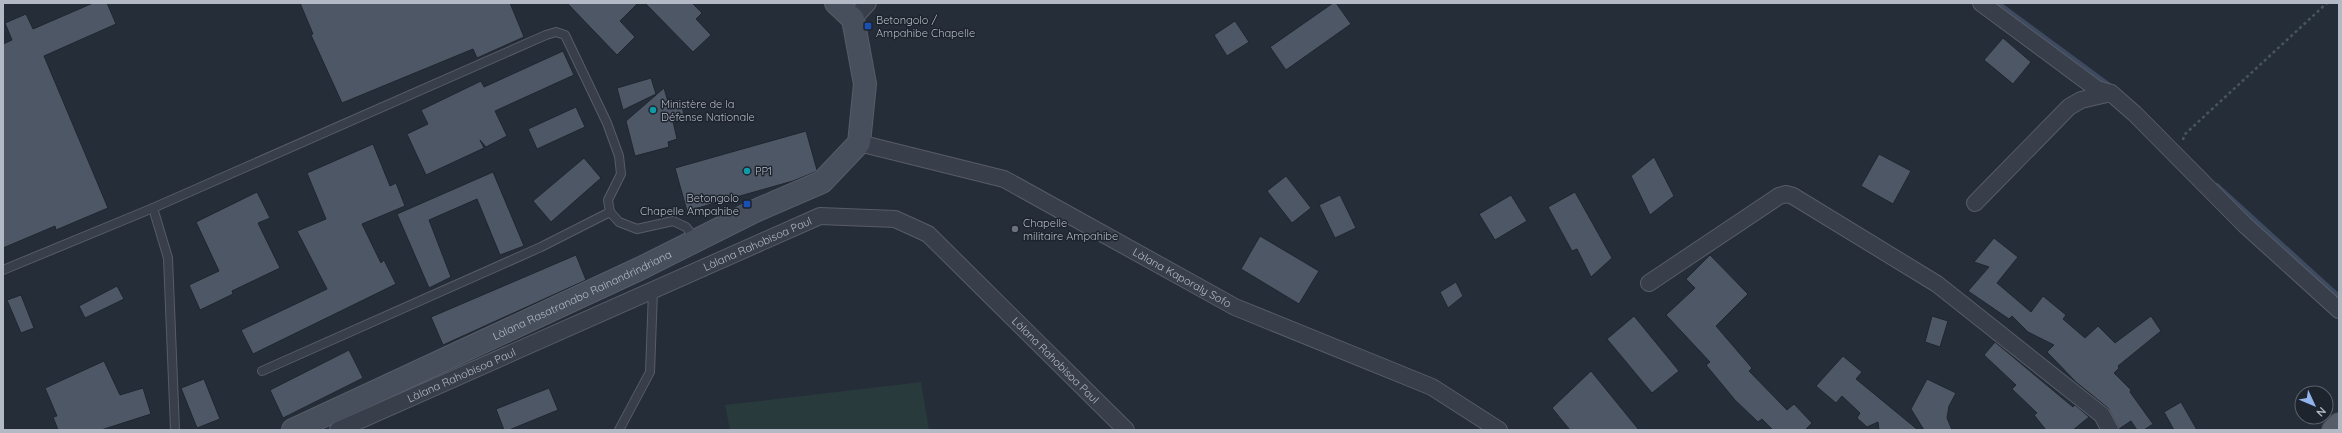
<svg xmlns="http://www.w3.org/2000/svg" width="2342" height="433" font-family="Quicksand,sans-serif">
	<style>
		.green { fill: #283a3b }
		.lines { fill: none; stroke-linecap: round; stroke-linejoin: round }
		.stream { stroke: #3d4a60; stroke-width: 5.5 }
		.building { fill: #4e5765; stroke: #202630 }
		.lane-casing { stroke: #575d67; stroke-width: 10 }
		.street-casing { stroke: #575d67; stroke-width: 18 }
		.secondary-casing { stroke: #575d67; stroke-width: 24 }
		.primary-casing { stroke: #424852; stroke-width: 24 }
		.path { stroke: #475759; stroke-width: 2.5; stroke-dasharray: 3 3; stroke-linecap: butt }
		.lane { stroke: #393f4a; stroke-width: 8 }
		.street { stroke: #393f4a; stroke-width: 16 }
		.secondary { stroke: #474e5c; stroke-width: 22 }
		.primary { stroke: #575e69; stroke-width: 22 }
		.transit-dot { fill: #1a4fb4; stroke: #1e242e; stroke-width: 1.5 }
		.culture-dot { fill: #0f9aa8; stroke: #1e242e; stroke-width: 1.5 }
		.worship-dot { fill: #6b7280; stroke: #1e242e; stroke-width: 1.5 }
		.labels { text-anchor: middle; stroke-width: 3; stroke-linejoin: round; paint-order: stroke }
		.poi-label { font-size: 11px; fill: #b4bac5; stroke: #1e242e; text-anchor: start }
		.street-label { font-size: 11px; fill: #b4bac5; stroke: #1e242e }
	</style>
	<rect width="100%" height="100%" fill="#252d39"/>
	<polygon class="green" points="921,382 929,430 730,430 725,405"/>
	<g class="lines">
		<g class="stream">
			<polyline points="1997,3 2111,87"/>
			<polyline points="2217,186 2339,297"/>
		</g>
	</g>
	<g class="building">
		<polygon points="93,3 107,3 116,24 44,56 108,208 56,230 55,226 3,248 3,44 12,40 5,23 26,14 33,29"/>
		<polygon points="300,3 510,3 524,37 477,58 473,49 342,103 311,35 313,34"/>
		<polygon points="567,3 638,3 620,21 635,37 617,55"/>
		<polygon points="645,3 692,3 702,13 696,19 711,35 693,52"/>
		<polygon points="1333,3 1336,3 1351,24 1286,70 1270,47"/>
		<polygon points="1235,21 1249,42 1227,56 1214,35"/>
		<polygon points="2003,38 2031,62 2013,84 1984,60"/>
		<polygon points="563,51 574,75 495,111 507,136 486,147 480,140 484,148 426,175 407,134 428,124 421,110 481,81 484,87"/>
		<polygon points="651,78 656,94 623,110 617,88"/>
		<polygon points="664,88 668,102 680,99 685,118 673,121 677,139 668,142 669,147 635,156 626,121"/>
		<polygon points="576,107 585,127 537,149 528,129"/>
		<polygon points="806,131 817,170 815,172 793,181 687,211 675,168"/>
		<polygon points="373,144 390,186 396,183 405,206 362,224 381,263 384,260 396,284 253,354 241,330 327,289 297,231 326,219 307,173"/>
		<polygon points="1879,154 1911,171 1893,204 1861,186"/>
		<polygon points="1654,157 1674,196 1650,215 1631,176"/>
		<polygon points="584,158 601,178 551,222 533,201"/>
		<polygon points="493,172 524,246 500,255 477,199 429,220 451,277 429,288 397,214"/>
		<polygon points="1286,176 1311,208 1292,223 1267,191"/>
		<polygon points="257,192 270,218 258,223 280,268 232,291 233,294 200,310 189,285 219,271 196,222"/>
		<polygon points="1575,192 1612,258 1591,277 1577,249 1572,251 1548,207"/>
		<polygon points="1340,195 1356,228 1335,238 1319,205"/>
		<polygon points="1511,195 1527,221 1495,240 1479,214"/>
		<polygon points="1260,236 1319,271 1299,304 1241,269"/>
		<polygon points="1994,238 2018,257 1997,283 2031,312 2043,296 2066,315 2063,319 2085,338 2098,326 2115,343 2151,316 2161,331 2118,366 2119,368 2114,373 2131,390 2130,392 2153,424 2144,430 2137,430 2131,421 2119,429 2108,408 2076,382 2047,352 2054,345 2028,332 2012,316 2009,319 1968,291 1989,267 1974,262"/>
		<polygon points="576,255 586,280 443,345 431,317"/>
		<polygon points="1710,255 1748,294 1716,326 1752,368 1749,371 1787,410 1794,404 1812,423 1805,430 1773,430 1762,419 1758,422 1735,400 1706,365 1710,362 1666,315 1695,288 1686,279"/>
		<polygon points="1456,282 1463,296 1448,308 1440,292"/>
		<polygon points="117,286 124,299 85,318 79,306"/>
		<polygon points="21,295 34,328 21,333 7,300"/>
		<polygon points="1634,316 1679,371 1652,393 1607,339"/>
		<polygon points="1932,316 1948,321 1940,347 1925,342"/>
		<polygon points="1995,342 2073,407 2075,405 2089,417 2073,430 2046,430 2034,415 2037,413 2012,389 2016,385 1984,355"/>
		<polygon points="349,350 363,378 283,418 270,390"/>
		<polygon points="1843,356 1862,372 1856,379 1918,430 1879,430 1878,422 1867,427 1857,418 1860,413 1842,396 1836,403 1816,386"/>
		<polygon points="104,361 120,395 143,388 151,414 101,430 58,430 53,417 57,416 45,388"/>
		<polygon points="1591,371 1639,430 1570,430 1552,408"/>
		<polygon points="204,379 220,419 197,428 181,388"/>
		<polygon points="1927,379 1956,393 1949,406 1947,418 1952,430 1924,430 1911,409"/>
		<polygon points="549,388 558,410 509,430 504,430 496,409"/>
		<polygon points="2181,402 2197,430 2174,430 2164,412"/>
	</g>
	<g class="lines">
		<g class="lane-casing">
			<g id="lane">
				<polyline points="3,270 153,208"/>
				<polyline points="262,371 541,247 610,212"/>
				<polyline points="175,430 168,258 153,208 546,35 556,32 565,35 607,123 619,156 621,174 608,200 610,212 619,222 637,229 673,221 686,227 696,240"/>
				<polyline points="619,430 650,372 653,291"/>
			</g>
		</g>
		<g class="street-casing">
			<g id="street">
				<polyline points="1981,3 2097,89 2111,93 2135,114 2245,225 2339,310"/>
				<polyline points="853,19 868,3"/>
				<path id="s1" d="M859,143L1004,179L1235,307L1432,387L1499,430"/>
				<polyline points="1975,203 2069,107 2081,100 2111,93"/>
				<polyline points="1649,283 1779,196 1786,194 1793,196 1937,284 2102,415 2110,430"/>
				<path id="s2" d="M338,430L820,216L895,219L928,234L1126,430"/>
			</g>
		</g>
		<g class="secondary-casing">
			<g id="secondary">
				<path id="s3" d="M293,430L639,269L755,211L822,182L859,143L865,84L853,19L836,3"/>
			</g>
		</g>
		<g class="primary-casing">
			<polyline id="primary" points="2333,430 2339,424"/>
		</g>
		<polyline class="path" points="2183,140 2184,135 2327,3"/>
		<use href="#lane" class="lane"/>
		<use href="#street" class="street"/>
		<use href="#secondary" class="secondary"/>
		<use href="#primary" class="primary"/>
	</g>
	<g class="transit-dot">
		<rect x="864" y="22" width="8" height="8" rx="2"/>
		<rect x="743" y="200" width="8" height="8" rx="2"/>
	</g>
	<g class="culture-dot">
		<circle cx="653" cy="110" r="4"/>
		<circle cx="747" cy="171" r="4"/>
	</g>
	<circle class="worship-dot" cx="1015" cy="229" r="4"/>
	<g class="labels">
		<g class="poi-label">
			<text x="876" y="24">Betongolo /<tspan x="876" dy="13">Ampahibe Chapelle</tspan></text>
			<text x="661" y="108">Ministère de la<tspan x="661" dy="13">Défense Nationale</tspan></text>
			<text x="755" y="175">PP1</text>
			<text x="739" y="202" text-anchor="end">Betongolo<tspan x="739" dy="13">Chapelle Ampahibe</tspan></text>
			<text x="1023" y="227">Chapelle<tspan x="1023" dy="13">militaire Ampahibe</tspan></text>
		</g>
		<g class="street-label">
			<text dy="4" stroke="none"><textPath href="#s2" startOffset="459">Làlana Rahobisoa Paul</textPath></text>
			<text dy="4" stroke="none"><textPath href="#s1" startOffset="353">Làlana Kaporaly Sofo</textPath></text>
			<text dy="4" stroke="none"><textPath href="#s3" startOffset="319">Làlana Rasatranabo Rainandrindriana</textPath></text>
			<text dy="4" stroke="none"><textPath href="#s2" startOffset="818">Làlana Rahobisoa Paul</textPath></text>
			<text dy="4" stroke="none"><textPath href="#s2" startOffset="135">Làlana Rahobisoa Paul</textPath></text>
		</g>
	</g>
	<rect width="2342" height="433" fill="none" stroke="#b4bac5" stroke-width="8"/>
	<g transform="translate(2314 405) rotate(134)"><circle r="19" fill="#1e242e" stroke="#5a606a"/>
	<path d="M0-3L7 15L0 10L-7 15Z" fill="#92b3ec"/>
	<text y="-6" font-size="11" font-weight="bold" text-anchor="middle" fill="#b4bac5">N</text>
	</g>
</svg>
